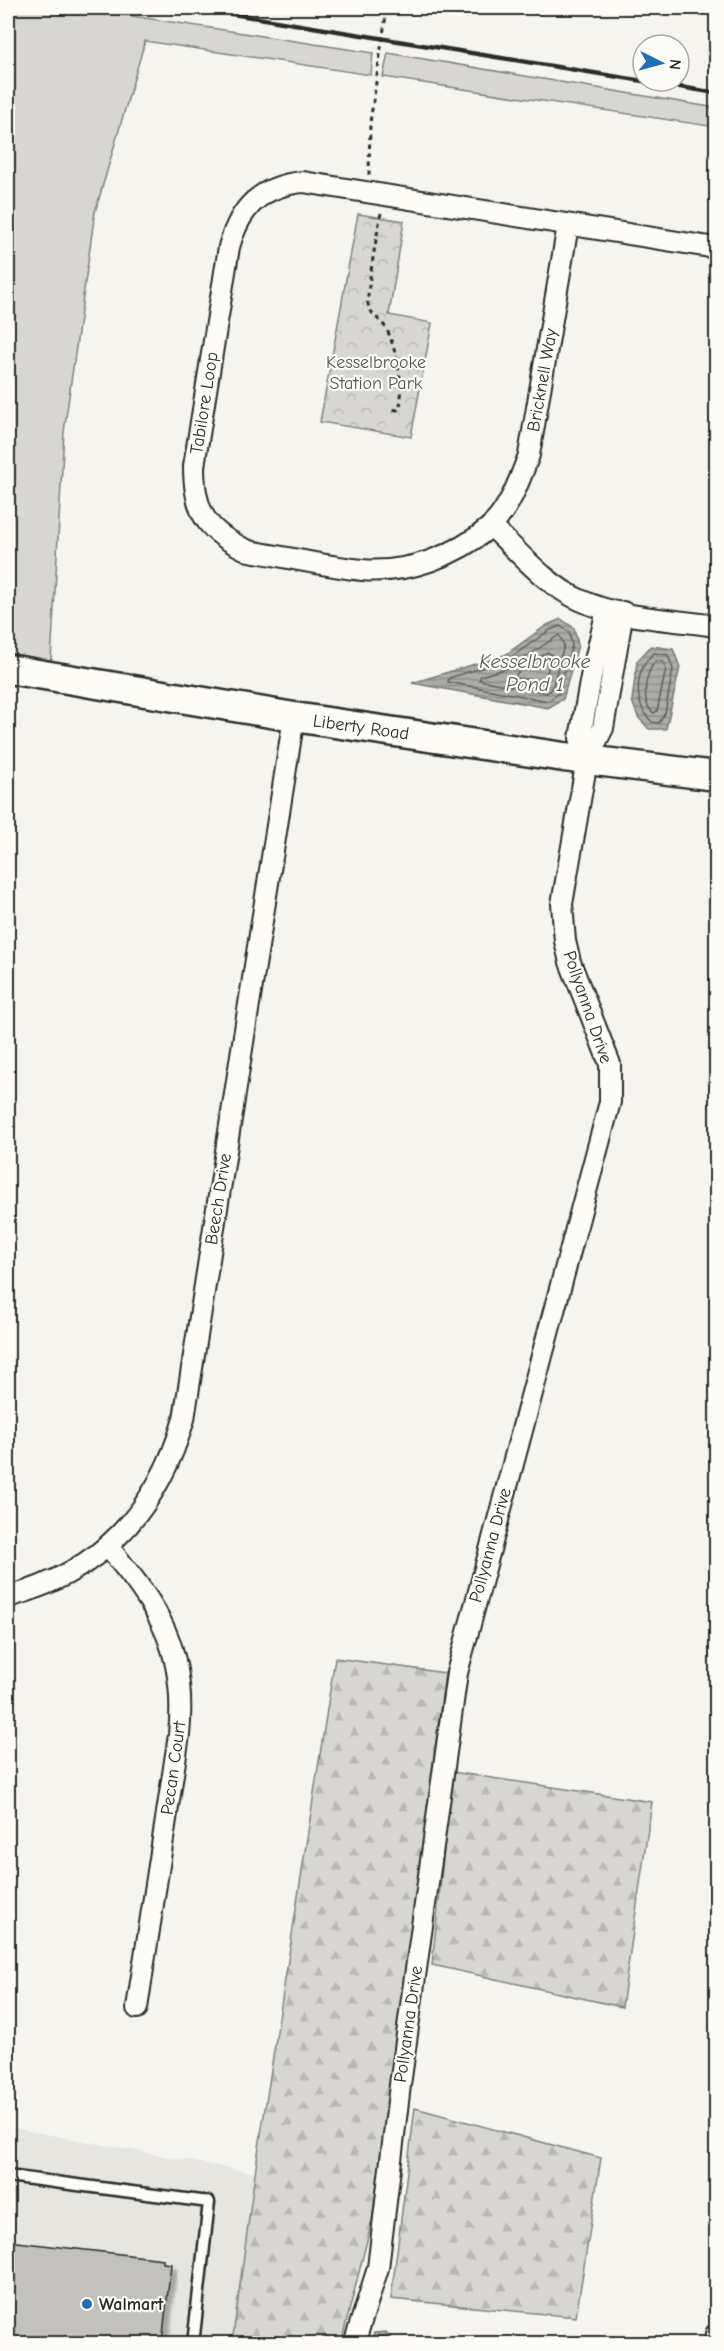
<svg xmlns="http://www.w3.org/2000/svg" width="724" height="2351" font-family="'Comic Neue',sans-serif">
	<style>
		.built { fill: #e6e5e0 }
		.grass { fill: #d7d6d2; stroke: #81807e; stroke-width: 1.5 }
		.forest { fill: url(#forest-firs); stroke: #81807e; stroke-width: 1.5 }
		.park { fill: url(#park-crowns); stroke: #81807e; stroke-width: 1.5 }
		.water { fill: url(#water-rules); stroke: #797877; stroke-width: 1.5 }
		.lines { fill: none; stroke-linecap: round; stroke-linejoin: round }
		.shore { stroke: #5f5f5d; stroke-width: 1.5 }
		.building { fill: #c2c1be; stroke: #2b2b2b; stroke-width: 1.5; filter: url(#shadow) }
		.lane-casing { stroke: #2b2b2b; stroke-width: 15 }
		.street-casing { stroke: #2b2b2b; stroke-width: 24 }
		.secondary-casing { stroke: #2b2b2b; stroke-width: 33 }
		.path { stroke: #2b2b2b; stroke-width: 3; stroke-dasharray: 4.5 4.5; stroke-linecap: butt }
		.lane { stroke: #fdfcf7; stroke-width: 10 }
		.street { stroke: #fdfcf7; stroke-width: 20 }
		.secondary { stroke: #fdfcf7; stroke-width: 28 }
		.rail { stroke: #2b2b2b; stroke-width: 4.5 }
		.poi-dot { fill: #1f6fb2; stroke: #fdfcf7; stroke-width: 2 }
		.labels { text-anchor: middle; stroke-width: 4.5; stroke-linejoin: round; paint-order: stroke }
		.park-label { font-size: 18px; fill: #565655; stroke: #fdfcf7 }
		.street-label { font-size: 18px; fill: #2b2b2b; stroke: #fdfcf7 }
		.poi-label { font-size: 18px; font-weight: bold; fill: #2b2b2b; stroke: #fdfcf7; text-anchor: start }
		.water-label { font-size: 20px; font-style: italic; fill: #585857; stroke: #fdfcf7 }
	</style>
	<defs>
		<pattern id="forest-firs" width="22" height="20" patternUnits="userSpaceOnUse" patternTransform="scale(1.5)"><rect width="22" height="20" fill="#d7d6d2"/><path d="M5 1l3.5 6h-7zM16 11l3.5 6h-7z" fill="#b9b8b4"/></pattern>
		<pattern id="park-crowns" width="20" height="18" patternUnits="userSpaceOnUse" patternTransform="scale(1.5)"><rect width="20" height="18" fill="#d7d6d2"/><path d="M2 6a3 3 0 1 1 6 0M12 15a3 3 0 1 1 6 0" fill="none" stroke="#b9b8b4"/></pattern>
		<pattern id="water-rules" width="6" height="5" patternUnits="userSpaceOnUse" patternTransform="scale(1.5)"><rect width="6" height="5" fill="#adaca9"/><path d="M0 2.5h6" fill="none" stroke="#8d8c8a"/></pattern>
		<filter id="shadow"><feDropShadow dx="5.5" dy="5.5" stdDeviation="1.5" flood-color="#0004"/></filter>
	</defs>
	<rect width="100%" height="100%" fill="#f5f4ef"/>
	<filter id="ink" filterUnits="userSpaceOnUse"><feTurbulence type="fractalNoise" baseFrequency=".0167" numOctaves="2"/><feDisplacementMap in="SourceGraphic" scale="12" xChannelSelector="R" yChannelSelector="G"/><feConvolveMatrix kernelMatrix="1 2 1 2 8 2 1 2 1" color-interpolation-filters="sRGB"/></filter>
	<g filter="url(#ink)">
		<polygon class="built" points="8,2127 255,2173 232,2343 8,2343"/>
		<g class="grass">
			<polygon points="8,8 80,8 373,53 371,75 145,41 95,212 64,432 51,661 8,655"/>
			<polygon points="388,53 716,108 716,127 383,77"/>
		</g>
		<g class="forest">
			<polygon points="335,1658 445,1673 372,2221 341,2343 232,2344 255,2173"/>
			<polygon points="452,1772 652,1802 622,2007 432,1965"/>
			<polygon points="415,2108 601,2158 576,2317 391,2299"/>
		</g>
		<polygon class="park" points="358,214 404,221 389,315 432,323 411,437 320,422"/>
		<g class="water">
			<polygon points="561,619 574,628 578,645 563,699 548,708 412,683 505,655 547,625"/>
			<polygon points="651,646 673,649 680,667 666,729 649,729 638,717 632,701 637,661"/>
			<polygon points="386,2332 395,2343 370,2343 374,2333"/>
		</g>
		<g class="lines">
			<g class="shore">
				<polygon points="560,626 569,632 572,645 558,694 548,701 448,682 449,678 507,660 550,630"/>
				<polygon points="559,635 564,645 552,689 547,693 479,680 481,676 511,667"/>
				<polygon points="547,652 552,655 544,683 516,678 516,674"/>
				<path d="M654,653L668,655L673,669L665,713L659,723L652,722C633,704 634,670 654,653Z"/>
				<path d="M656,661L663,662L666,669L657,711L654,713C640,704 645,672 656,661Z"/>
			</g>
		</g>
		<polygon class="building" points="8,2241 163,2259 163,2263 171,2264 162,2343 8,2343"/>
		<g class="lines">
			<g class="lane-casing">
				<polyline id="lane" points="8,2176 209,2202 193,2344"/>
			</g>
			<g class="street-casing">
				<g id="street">
					<path d="M568,225L529,455C520,479 509,510 490,527C456,556 407,574 362,570C324,566 286,557 249,551C206,532 194,512 194,466L229,247C240,207 261,186 303,182L716,248"/>
					<path d="M491,526C518,551 546,585 580,600C621,619 672,619 716,626"/>
					<polyline points="587,760 580,738 591,677 607,610"/>
					<path d="M108,1547C160,1608 187,1652 179,1735L137,2008"/>
					<path d="M8,1597C101,1572 157,1512 184,1419L294,717"/>
					<polyline points="354,2344 378,2268 400,2085 457,1673 610,1102 610,1064 570,962 565,941 562,904 587,760 603,728 623,612"/>
					<polyline points="715,2344 716,2334"/>
				</g>
			</g>
			<g class="secondary-casing">
				<polyline id="secondary" points="8,669 294,717 564,757 716,776"/>
			</g>
			<g class="path">
				<polyline points="369,175 370,123 387,8"/>
				<path d="M381,213C378,228 366,294 368,304C371,316 383,321 387,330C395,345 407,397 398,410L389,409"/>
			</g>
			<use href="#lane" class="lane"/>
			<use href="#street" class="street"/>
			<use href="#secondary" class="secondary"/>
			<g class="rail">
				<polyline points="196,8 643,81"/>
				<polyline points="644,81 716,93"/>
			</g>
		</g>
	</g>
	<circle class="poi-dot" cx="87" cy="2304" r="6"/>
	<g class="labels">
		<g class="park-label">
			<text x="376" y="368">Kesselbrooke<tspan x="376" dy="21">Station Park</tspan></text>
		</g>
		<g class="street-label">
			<text transform="translate(542 380) rotate(-80)" y="6">Bricknell Way</text>
			<text transform="translate(204 403) rotate(-81)" y="6">Tabilore Loop</text>
			<text transform="translate(361 727) rotate(8)" y="6">Liberty Road</text>
			<text transform="translate(588 1007) rotate(71)" y="6">Pollyanna Drive</text>
			<text transform="translate(218 1199) rotate(-81)" y="6">Beech Drive</text>
			<text transform="translate(490 1545) rotate(-75)" y="6">Pollyanna Drive</text>
			<text transform="translate(173 1768) rotate(-82)" y="6">Pecan Court</text>
			<text transform="translate(408 2024) rotate(-82)" y="6">Pollyanna Drive</text>
		</g>
		<g class="poi-label">
			<text x="99" y="2310">Walmart</text>
		</g>
		<g class="water-label">
			<text x="535" y="668">Kesselbrooke<tspan x="535" dy="23">Pond 1</tspan></text>
		</g>
	</g>
	<rect width="724" height="2351" fill="none" stroke="#fdfcf7" stroke-width="30"/>
	<rect x="15" y="15" width="694" height="2321" fill="none" stroke="#2b2b2b" stroke-width="2" filter="url(#ink)"/>
	<g transform="translate(661 63) rotate(96)"><circle r="28" fill="#fdfcf7" stroke="#a9a8a5" stroke-width="1.5"/>
	<path d="M0-4.5L10 22L0 15L-10 22Z" fill="#1f6fb2"/>
	<text y="-9" font-size="16" font-weight="bold" text-anchor="middle" fill="#2b2b2b">N</text>
	</g>
</svg>
